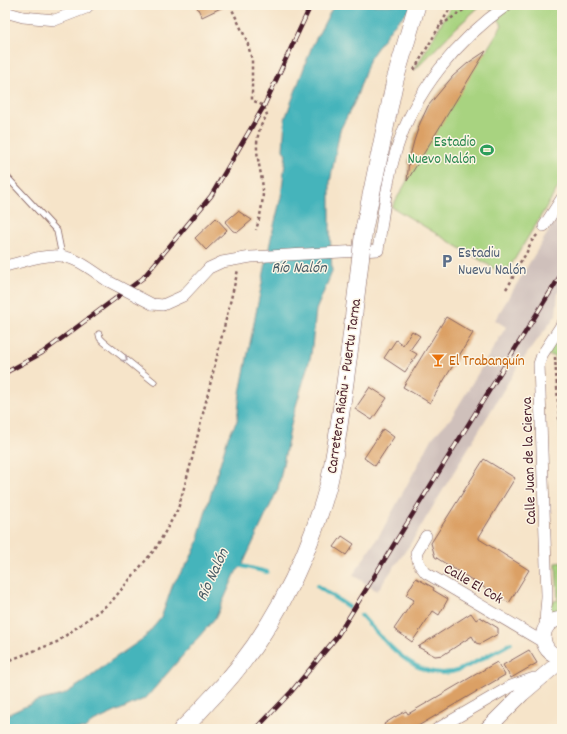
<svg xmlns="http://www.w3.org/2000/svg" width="567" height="734" font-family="Dekko,sans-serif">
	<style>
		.industrial { fill: #cfc0bb }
		.green { fill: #a8d380; stroke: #797956 }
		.water { fill: #44b4bb; stroke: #476a73 }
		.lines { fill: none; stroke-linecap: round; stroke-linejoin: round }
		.stream { stroke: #44b4bb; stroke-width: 4 }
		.building { fill: #dba065 }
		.lane-casing { stroke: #866462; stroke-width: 7 }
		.street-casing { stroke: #866462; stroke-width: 12 }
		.secondary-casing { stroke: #866462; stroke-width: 16 }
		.primary-casing { stroke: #866462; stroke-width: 18 }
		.path { stroke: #866462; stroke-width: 2.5; stroke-dasharray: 3 3; stroke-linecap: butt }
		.lane { stroke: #fff; stroke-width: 5.5 }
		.street { stroke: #fff; stroke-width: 11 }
		.secondary { stroke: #fff; stroke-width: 15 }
		.primary { stroke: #fff; stroke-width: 17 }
		.rail-casing { stroke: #4a1f2b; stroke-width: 4.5 }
		.rail { stroke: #fcf5e5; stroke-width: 3; stroke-dasharray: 9; stroke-linecap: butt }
		.street-bridge-casing { stroke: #866462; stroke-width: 12; stroke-linecap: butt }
		.primary-bridge-casing { stroke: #866462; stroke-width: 18; stroke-linecap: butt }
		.street-bridge { stroke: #fff; stroke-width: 11 }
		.primary-bridge { stroke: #fff; stroke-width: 17 }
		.oneway { stroke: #ae9aa0 }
		.labels { text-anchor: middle; stroke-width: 3; stroke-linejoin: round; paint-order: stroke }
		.leisure-label { font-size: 15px; fill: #27864d; stroke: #fcf5e5; text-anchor: end }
		.service-label { font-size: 15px; fill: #4e5e75; stroke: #fcf5e5; text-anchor: start }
		.food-label { font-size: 15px; fill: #c56008; stroke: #fcf5e5; text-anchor: start }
		.street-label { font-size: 15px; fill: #4a1f2b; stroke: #fcf5e5 }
		.water-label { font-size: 16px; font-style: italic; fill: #485b65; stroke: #fcf5e5 }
	</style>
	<rect width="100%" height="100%" fill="#fcf5e5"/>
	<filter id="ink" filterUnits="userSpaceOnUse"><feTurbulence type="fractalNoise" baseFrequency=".025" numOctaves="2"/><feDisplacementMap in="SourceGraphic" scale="8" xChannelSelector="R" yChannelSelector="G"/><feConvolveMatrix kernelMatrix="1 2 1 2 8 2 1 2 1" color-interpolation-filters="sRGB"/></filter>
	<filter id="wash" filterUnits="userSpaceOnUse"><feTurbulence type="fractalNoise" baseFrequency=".012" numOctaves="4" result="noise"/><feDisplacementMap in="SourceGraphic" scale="16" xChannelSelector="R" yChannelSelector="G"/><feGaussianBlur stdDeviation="0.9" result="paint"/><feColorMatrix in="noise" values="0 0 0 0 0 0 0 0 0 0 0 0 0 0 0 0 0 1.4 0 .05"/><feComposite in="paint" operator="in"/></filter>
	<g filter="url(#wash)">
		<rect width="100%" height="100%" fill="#f6e4c9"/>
		<polygon class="industrial" points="562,209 562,286 558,292 556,315 518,366 409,546 377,591 353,575 382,531 433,437 451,418 506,327 495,320"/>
		<g class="green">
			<polygon points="452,5 481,5 456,28 414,71"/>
			<polygon points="485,5 562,5 562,181 505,275 392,207 407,181 409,160 414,141 420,123 428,106 453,76 468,63 486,51 502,25 495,13"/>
			<polygon points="562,324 562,462 555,356 542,355"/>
			<polygon points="562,562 562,619 559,619 547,603 558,600 556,563"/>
		</g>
		<polygon class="water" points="334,5 414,5 391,28 370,58 355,101 340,130 330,182 330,230 332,272 316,310 311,355 292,420 278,489 242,566 236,572 216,617 146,698 91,723 85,729 5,729 5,714 9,714 37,701 63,695 85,681 109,662 144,638 161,618 173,584 189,561 199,540 199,534 228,437 237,421 240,393 271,238 281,197 286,154 283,150 285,119 312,46"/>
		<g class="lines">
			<g class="stream">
				<polyline points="238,565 267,572"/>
				<polyline points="317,586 349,607"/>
				<path d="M361,615C384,641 419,685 459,670C476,663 494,652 511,643"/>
			</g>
		</g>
		<g id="blocks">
			<g class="building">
				<polygon points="196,5 227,5 202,17"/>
				<polygon points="486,51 407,181 409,160 414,141 420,123 428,106 453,76 468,63"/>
				<polygon points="238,211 252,220 238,232 233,231 225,222"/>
				<polygon points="216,218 227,230 206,250 195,238"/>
				<polygon points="446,317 473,333 430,403 403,387"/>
				<polygon points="412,331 420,336 410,350 417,354 405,372 384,358 396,340 403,345"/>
				<polygon points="370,387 387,398 372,420 355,409"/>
				<polygon points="383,429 394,437 375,466 364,458"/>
				<polygon points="484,459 515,478 479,537 479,539 529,570 509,603 435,557 431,543"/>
				<polygon points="342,536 354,544 346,555 334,547"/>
				<polygon points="416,578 434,588 433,590 448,599 439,615 433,611 412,642 394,629 414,600 406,595"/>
				<polygon points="471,613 476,620 480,617 498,628 498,634 480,644 476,643 472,636 443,655 435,656 418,647"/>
				<polygon points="529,650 537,663 511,678 503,665"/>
				<polygon points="497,662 505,675 474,693 413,729 383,729 386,728 384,724 395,717 406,711 408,714"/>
			</g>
		</g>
	</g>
	<g filter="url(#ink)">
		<use href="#blocks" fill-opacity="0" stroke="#866462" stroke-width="1"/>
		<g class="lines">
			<g class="lane-casing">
				<g id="lane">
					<polyline points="5,175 57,231 62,256"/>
					<polyline points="99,334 100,338 104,342 154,382"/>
				</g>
			</g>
			<g class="street-casing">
				<g id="street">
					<polyline points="5,12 23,17 55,20 86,8 89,5"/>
					<polyline points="544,226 562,198"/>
					<path d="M5,266C23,262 43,254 61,256C78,258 94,272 108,281"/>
					<path d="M152,304L163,305L183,296L209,268L222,262L251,257L378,250C383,217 386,183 396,151C414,92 457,40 507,5"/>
					<polyline points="426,536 416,553 419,564 426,573 543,642"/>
					<path d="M546,627C544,616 547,606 547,595L539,364L542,355L562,324"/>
					<polyline points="437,729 511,686 534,678"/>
				</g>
			</g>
			<g class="secondary-casing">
				<g id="secondary">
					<path d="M562,619C537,620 537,654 562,657"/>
					<polyline points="487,729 522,694 562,660"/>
				</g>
			</g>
			<g class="primary-casing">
				<path id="primary" d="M182,729C191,721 199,712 207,703C266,643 306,567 328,486C331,475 333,463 335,451C341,416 345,381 350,346"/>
			</g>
			<g class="path">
				<path d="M230,5L247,41L252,60V100L264,106L267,115C264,120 260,126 259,132C253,151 262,171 263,190C263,204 260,217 256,230"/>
				<polyline points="441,25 471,5"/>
				<polyline points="414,70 452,5"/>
				<polyline points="506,289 512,280 516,268 526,254 531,242 538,234"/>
				<polyline points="555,357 562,462"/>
				<polyline points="557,384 562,377"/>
				<polyline points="5,662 57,642 111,602 156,548 178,509 191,463 238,270"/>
			</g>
			<use href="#lane" class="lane"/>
			<use href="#street" class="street"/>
			<use href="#secondary" class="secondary"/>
			<use href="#primary" class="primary"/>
			<g class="rail-casing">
				<g id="rail">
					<polyline points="5,373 42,353 143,278 211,196 264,106 311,5"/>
					<polyline points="256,729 291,692 336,638 562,273"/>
				</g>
			</g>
			<use href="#rail" class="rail"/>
			<g class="street-bridge-casing">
				<polyline id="street-bridge" points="108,281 152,304"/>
			</g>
			<g class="primary-bridge-casing">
				<polyline id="primary-bridge" points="350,346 364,229 395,80 417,5"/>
			</g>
			<use href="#street-bridge" class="street-bridge"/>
			<use href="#primary-bridge" class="primary-bridge"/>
		</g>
		<defs><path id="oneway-chevron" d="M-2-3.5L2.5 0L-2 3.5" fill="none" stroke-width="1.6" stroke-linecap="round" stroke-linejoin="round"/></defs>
		<use class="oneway" href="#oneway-chevron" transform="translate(125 359) rotate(39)"/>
	</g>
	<defs>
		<g id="stadium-bare" transform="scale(1.08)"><path d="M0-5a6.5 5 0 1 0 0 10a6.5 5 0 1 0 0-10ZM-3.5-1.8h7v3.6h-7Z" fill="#2e9e5b" stroke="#fcf5e5" stroke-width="2.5" paint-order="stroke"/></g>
		<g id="parking-bare" transform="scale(1.08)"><path d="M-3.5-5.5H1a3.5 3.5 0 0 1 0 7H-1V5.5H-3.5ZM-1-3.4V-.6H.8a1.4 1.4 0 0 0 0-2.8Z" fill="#5c6f8a" stroke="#fcf5e5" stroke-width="2.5" paint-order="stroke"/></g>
		<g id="bar-bare" transform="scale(1.08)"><path d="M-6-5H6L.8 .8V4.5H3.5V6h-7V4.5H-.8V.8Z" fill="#e8710a" stroke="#fcf5e5" stroke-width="2.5" paint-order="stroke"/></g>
	</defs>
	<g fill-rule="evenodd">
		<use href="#stadium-bare" x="487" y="150"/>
		<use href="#parking-bare" x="447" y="261"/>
		<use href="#bar-bare" x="438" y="360"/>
	</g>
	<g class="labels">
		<g class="leisure-label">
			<text x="476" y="146">Estadio<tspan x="476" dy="17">Nuevo Nalón</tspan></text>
		</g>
		<g class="service-label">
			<text x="458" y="257">Estadiu<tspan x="458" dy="17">Nuevu Nalón</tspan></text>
		</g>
		<g class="food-label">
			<text x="449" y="365">El Trabanquín</text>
		</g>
		<g class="street-label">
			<text transform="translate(343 386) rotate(-82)" y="5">Carretera Riañu - Puertu Tarna</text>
			<text transform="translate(528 461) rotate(-92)" y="5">Calle Juan de la Cierva</text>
			<text transform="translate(474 583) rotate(30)" y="5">Calle El Cok</text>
		</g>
		<g class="water-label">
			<text x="299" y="272">Río Nalón</text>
			<text transform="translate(211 574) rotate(-65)" y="6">Río Nalón</text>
		</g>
	</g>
	<rect width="567" height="734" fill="none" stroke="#fcf5e5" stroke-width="20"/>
</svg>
